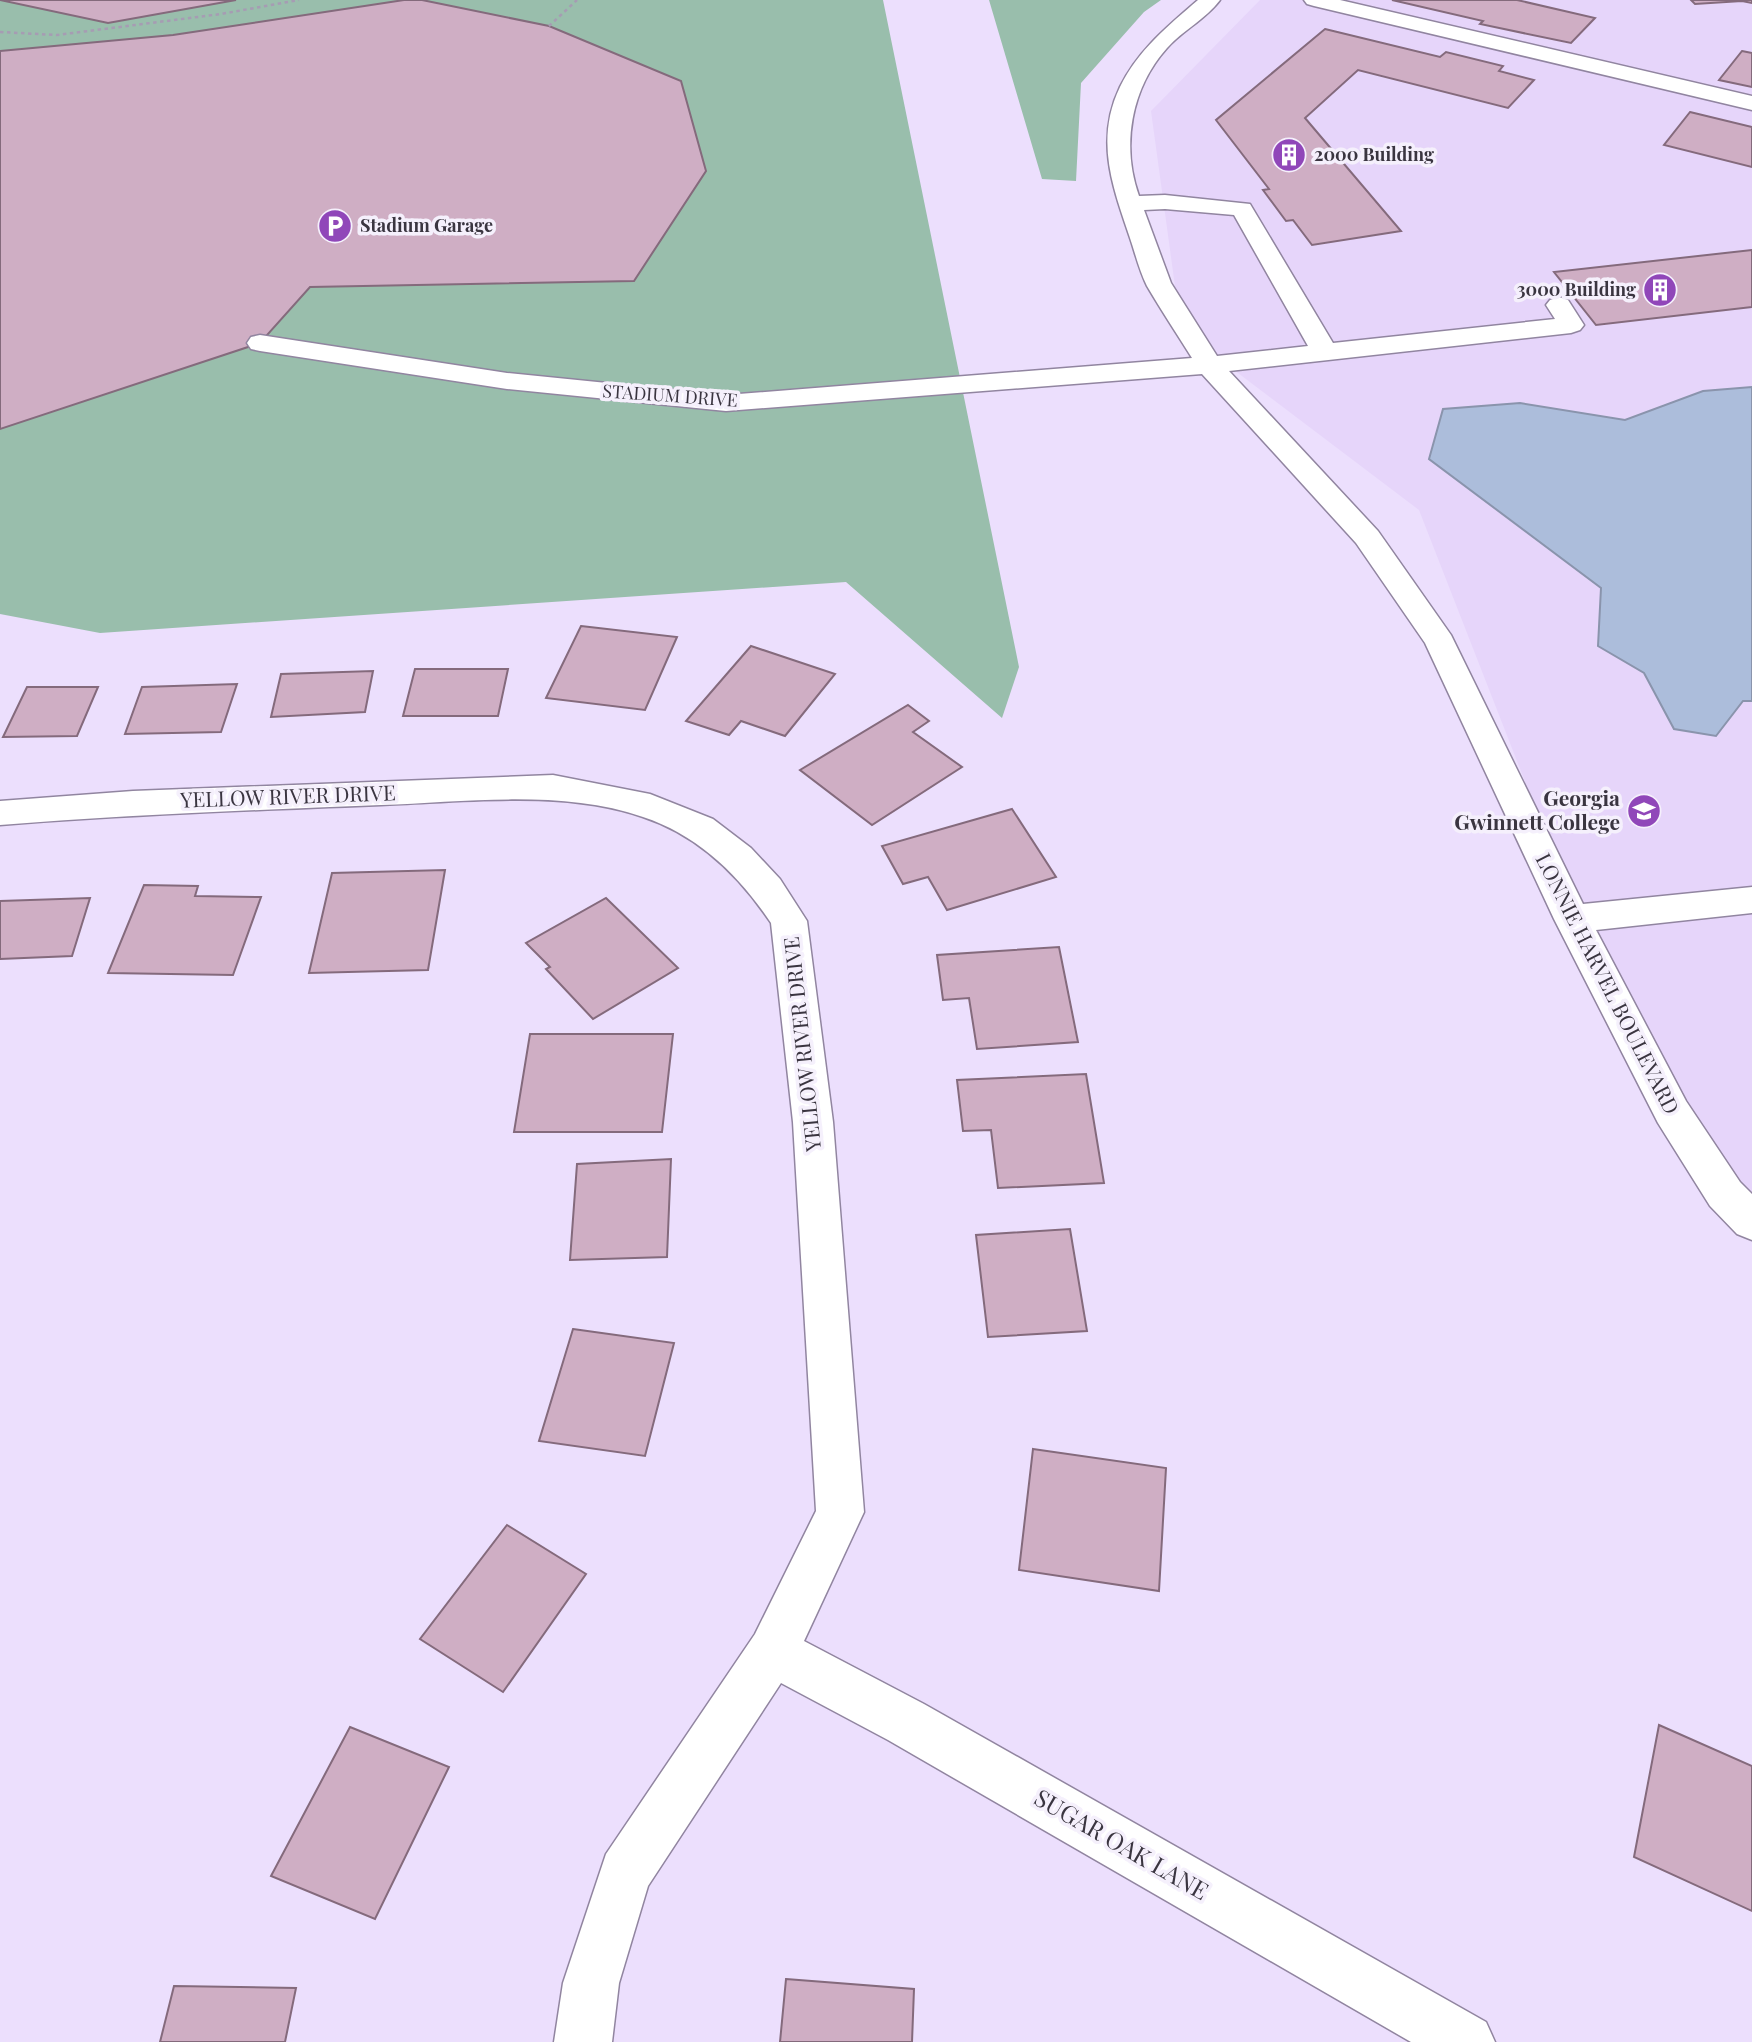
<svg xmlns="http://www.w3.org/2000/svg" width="1752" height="2042" font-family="'Playfair Display',serif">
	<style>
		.built { fill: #e6d5fa }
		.forest { fill: #99beac }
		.water { fill: #acbddb; stroke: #8a94ac; stroke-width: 2 }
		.building { fill: #cfaec4; stroke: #846a7c; stroke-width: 2 }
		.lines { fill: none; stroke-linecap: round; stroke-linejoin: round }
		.minor-casing { stroke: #9185a0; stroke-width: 3 }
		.path { stroke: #a69cb3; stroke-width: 2.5; stroke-dasharray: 3.5 3.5; stroke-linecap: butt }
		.minor { fill: #fff; fill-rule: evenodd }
		.labels { text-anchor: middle; stroke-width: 7; stroke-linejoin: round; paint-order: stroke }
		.far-poi-label { font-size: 18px; font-weight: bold; fill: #3a3540; stroke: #f5f0fc; text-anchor: start }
		.far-street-label { font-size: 18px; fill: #3a3540; stroke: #f5f0fc }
		.street-label { font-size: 21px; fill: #3a3540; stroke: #f5f0fc }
		.poi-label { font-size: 21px; font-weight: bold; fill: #3a3540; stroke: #f5f0fc; text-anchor: end }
		.near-street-label { font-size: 24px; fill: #3a3540; stroke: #f5f0fc }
	</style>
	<rect width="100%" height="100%" fill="#ecdffd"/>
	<polygon class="built" points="1260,0 1752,0 1752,1210 1654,1112 1419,510 1181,330 1151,111"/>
	<g class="forest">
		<polygon points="0,0 883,0 1019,667 1002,718 846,582 100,633 0,614"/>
		<polygon points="989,0 1161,0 1144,12 1081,83 1076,181 1042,179"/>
	</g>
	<polygon class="water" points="1752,387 1752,701 1743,701 1716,736 1674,729 1644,673 1598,646 1601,588 1429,459 1443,409 1520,403 1625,420 1703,391"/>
	<g class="building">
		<polygon points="0,0 236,0 108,23"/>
		<polygon points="404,0 422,0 549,26 681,81 706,171 634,281 310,287 260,343 0,429 0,51 173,35"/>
		<polygon points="1392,0 1517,0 1595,18 1571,43 1480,24 1483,21"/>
		<polygon points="1691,0 1752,0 1752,3 1742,1 1695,4"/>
		<polygon points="1325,29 1440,57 1446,52 1503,66 1499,71 1534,80 1508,108 1358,70 1305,118 1401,231 1312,245 1293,220 1286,221 1263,190 1269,189 1216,120"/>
		<polygon points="1742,51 1752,53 1752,87 1719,80"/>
		<polygon points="1690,112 1752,127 1752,167 1664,145"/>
		<polygon points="1752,250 1752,307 1596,325 1554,272"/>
		<polygon points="581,626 677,637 645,710 546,698"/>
		<polygon points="751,646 835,674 785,736 741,721 729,735 686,721"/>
		<polygon points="415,669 508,669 498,716 403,716"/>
		<polygon points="373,671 365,712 271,717 281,674"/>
		<polygon points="237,684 221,732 125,734 142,687"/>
		<polygon points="27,687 98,687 77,736 3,737"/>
		<polygon points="908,705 929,721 913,732 962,767 872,825 800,770"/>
		<polygon points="1012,809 1056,877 947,910 928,877 903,884 882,846"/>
		<polygon points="445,870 428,970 309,973 332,873"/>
		<polygon points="144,885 198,886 195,896 261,897 233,975 108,973"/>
		<polygon points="90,898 72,956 0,959 0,901"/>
		<polygon points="606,898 678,968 593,1019 546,969 550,967 526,943"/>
		<polygon points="1059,947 1078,1042 977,1049 969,998 943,1000 937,955"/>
		<polygon points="530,1034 673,1034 662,1132 514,1132"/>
		<polygon points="1086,1074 1104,1183 998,1188 991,1130 963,1131 957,1080"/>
		<polygon points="671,1159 667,1257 570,1260 577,1164"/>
		<polygon points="1070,1229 1087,1331 988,1337 976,1235"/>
		<polygon points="573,1329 674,1343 645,1456 539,1441"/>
		<polygon points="1033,1449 1166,1468 1159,1591 1019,1570"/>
		<polygon points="507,1525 586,1574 503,1692 420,1639"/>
		<polygon points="1659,1725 1752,1766 1752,1911 1634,1857"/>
		<polygon points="350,1727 449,1767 375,1919 271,1876"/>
		<polygon points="786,1979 914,1989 912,2042 780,2042"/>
		<polygon points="174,1986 296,1988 285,2042 160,2042"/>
	</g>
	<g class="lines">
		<g class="minor-casing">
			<g id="minor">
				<path d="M1198,0H1220C1206,19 1183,30 1167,48C1131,88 1121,146 1139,196L1165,195L1250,204L1333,343L1555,319L1546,305L1550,300L1559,297L1568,300L1584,325L1580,330L1571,333L1229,371L1378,531L1451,635L1583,904L1752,887V913L1596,930L1686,1101L1740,1182L1752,1194V1240L1737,1234L1710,1206L1658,1123L1554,919L1425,643L1356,543L1202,374L726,411L507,389L260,351L251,349L247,343L251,337L260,335L507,373L726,395L1192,358C1177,334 1161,310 1147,286C1139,270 1135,252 1129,235C1112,185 1095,139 1120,87C1138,50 1168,26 1198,0ZM1165,209L1234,215L1308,346L1217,356L1171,283L1144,210Z"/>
				<polygon points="1304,0 1340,0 1752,96 1752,110 1314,6 1307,4"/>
				<path d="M553,775L650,794L713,819L751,848L780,879L807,921L833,1122L864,1512L804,1641L924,1704L1486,2022L1495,2042H1411L888,1740L781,1683L648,1886L619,1983L612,2042H554L563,1983L606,1854L755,1634L816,1511L793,1122L771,923C739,875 698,835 643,817C562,789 465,802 381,805C253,810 127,815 0,825V801L133,791Z"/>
			</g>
		</g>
		<g class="path">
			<polyline points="549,26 577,0"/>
			<polyline points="0,32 57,35 221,14 299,0"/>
		</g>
		<use href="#minor" class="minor"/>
	</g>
	<defs>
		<g id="building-disc" transform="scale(1.75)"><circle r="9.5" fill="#9047b9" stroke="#f5f0fc"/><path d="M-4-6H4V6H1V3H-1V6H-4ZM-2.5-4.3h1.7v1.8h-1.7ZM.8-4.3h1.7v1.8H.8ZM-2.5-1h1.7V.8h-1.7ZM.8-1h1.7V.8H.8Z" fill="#fff"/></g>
		<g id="parking-disc" transform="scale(1.75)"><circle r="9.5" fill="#9047b9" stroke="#f5f0fc"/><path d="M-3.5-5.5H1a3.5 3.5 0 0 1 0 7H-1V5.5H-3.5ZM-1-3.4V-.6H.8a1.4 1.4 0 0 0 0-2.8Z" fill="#fff"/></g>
		<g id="university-disc" transform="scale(1.75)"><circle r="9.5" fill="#9047b9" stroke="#f5f0fc"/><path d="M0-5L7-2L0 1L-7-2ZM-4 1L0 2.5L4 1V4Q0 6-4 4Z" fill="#fff"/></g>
	</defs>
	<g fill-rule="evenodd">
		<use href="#building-disc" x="1289" y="155"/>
		<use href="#parking-disc" x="335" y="226"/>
		<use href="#building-disc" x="1660" y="290"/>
		<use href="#university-disc" x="1644" y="811"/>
	</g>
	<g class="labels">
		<g class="far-poi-label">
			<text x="1314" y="161">2000 Building</text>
			<text x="360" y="232">Stadium Garage</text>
			<text x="1636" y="296" text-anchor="end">3000 Building</text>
		</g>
		<g class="far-street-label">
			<text transform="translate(670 396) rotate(4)" y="6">STADIUM DRIVE</text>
		</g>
		<g class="street-label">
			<text transform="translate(288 797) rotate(-2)" y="7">YELLOW RIVER DRIVE</text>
			<text transform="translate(1607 984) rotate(63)" y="7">LONNIE HARVEL BOULEVARD</text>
			<text transform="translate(803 1044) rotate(-96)" y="7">YELLOW RIVER DRIVE</text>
		</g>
		<g class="poi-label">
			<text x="1620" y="806">Georgia<tspan x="1620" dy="24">Gwinnett College</tspan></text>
		</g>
		<g class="near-street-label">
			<text transform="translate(1121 1845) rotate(30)" y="8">SUGAR OAK LANE</text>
		</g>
	</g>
</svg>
